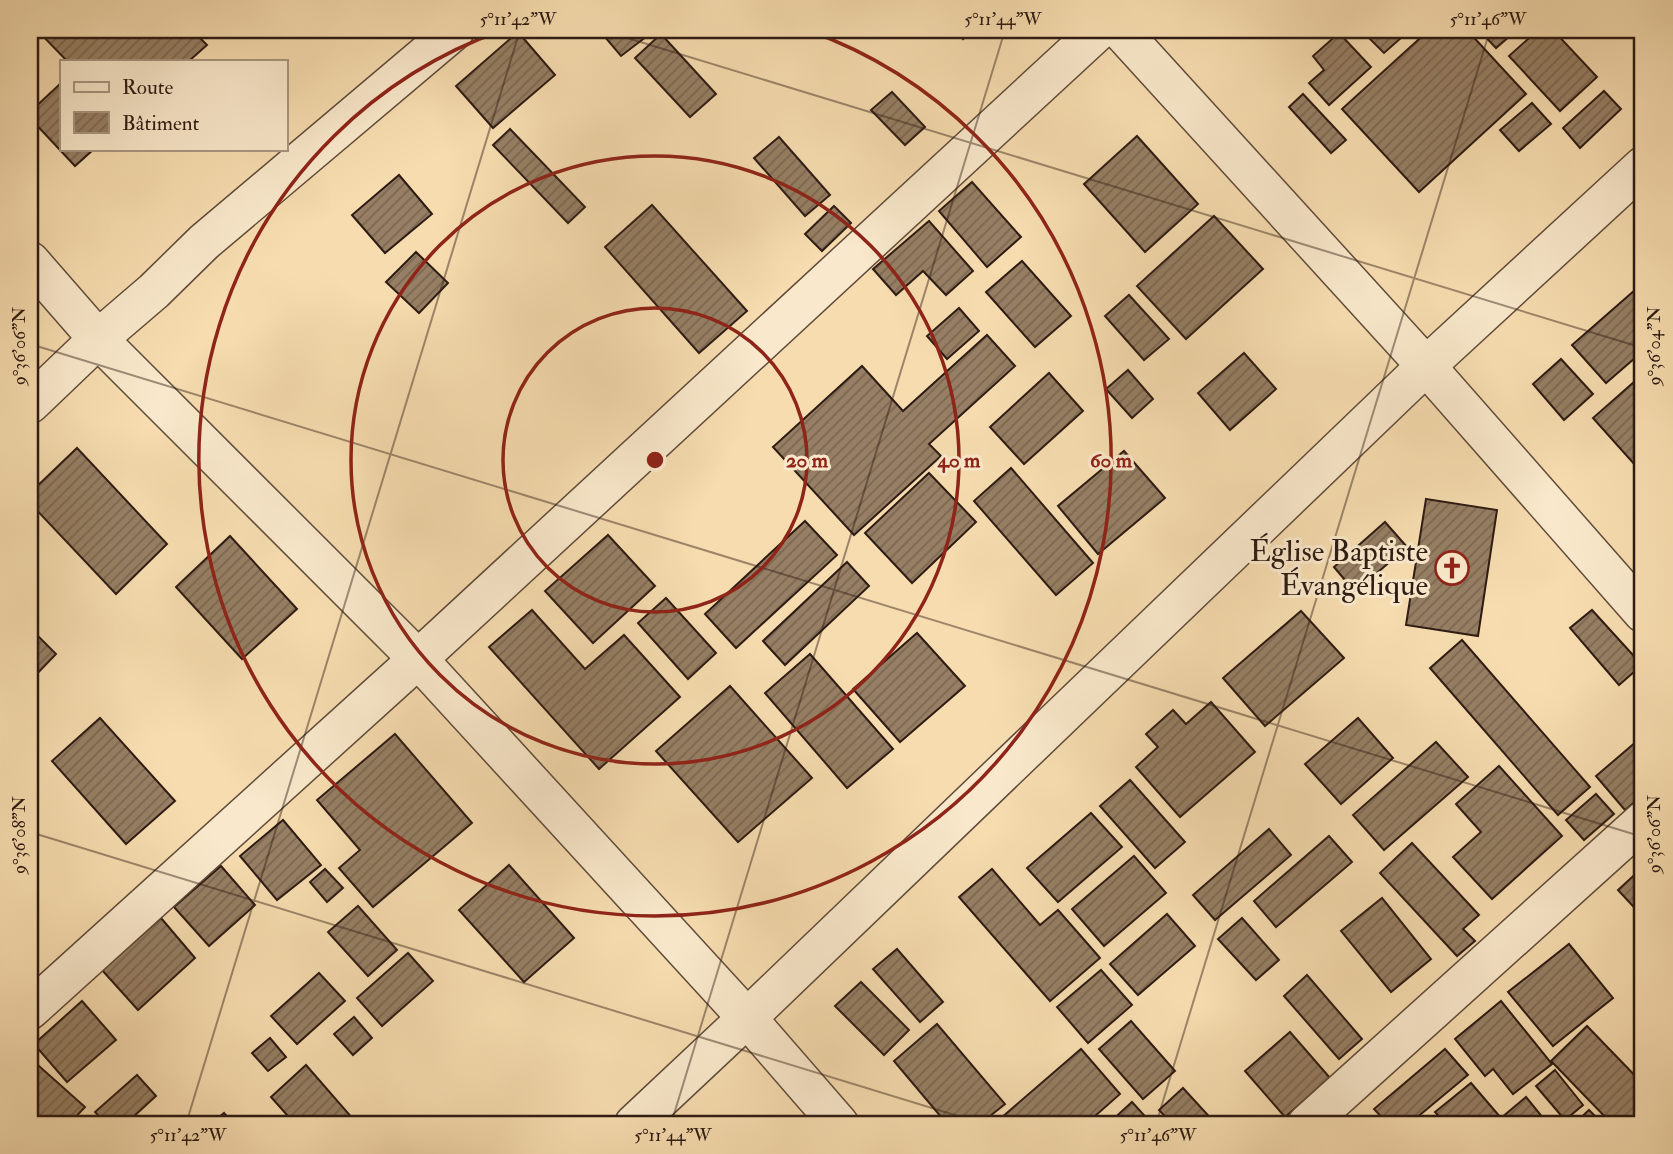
<svg xmlns="http://www.w3.org/2000/svg" width="1673" height="1154" font-family="'IM FELL Double Pica',serif">
	<style>
		.building { fill: url(#building-hatch); stroke: #2e1b13; stroke-width: 2 }
		.lines { fill: none; stroke-linecap: round; stroke-linejoin: round }
		.minor-casing { stroke: #604b3a; stroke-width: 41 }
		.minor { stroke: #f9e8cb; stroke-width: 38 }
		.ticks { fill: none; stroke: #2e1b13; stroke-width: 2; stroke-opacity: 0.45 }
		.ring { fill: none; stroke: #8f2418; stroke-width: 3.5 }
		.labels { text-anchor: middle; stroke-width: 6; stroke-linejoin: round; paint-order: stroke }
		.poi-label { font-size: 30px; fill: #2e1b13; stroke: #f9e8cb; text-anchor: end }
		.centre { fill: #8f2418; stroke: #f9e8cb; stroke-width: 3.5 }
		.ring-label { font-size: 21px; text-anchor: middle; font-weight: bold; fill: #8f2418; stroke: #f9e8cb; stroke-width: 6; stroke-linejoin: round; paint-order: stroke }
		.neatline { fill: none; stroke: #2e1b13; stroke-width: 2.5 }
		.ticks-label { font-size: 18px; text-anchor: middle; fill: #2e1b13 }
	</style>
	<defs>
		<pattern id="building-hatch" width="6" height="6" patternUnits="userSpaceOnUse" patternTransform="scale(1.75)"><rect width="6" height="6" fill="#967f64"/><path d="M-1 1l2-2M0 6l6-6M5 7l2-2" fill="none" stroke="#7b6751"/></pattern>
	</defs>
	<rect width="100%" height="100%" fill="#f6dcaf"/>
	<filter id="stains"><feTurbulence type="fractalNoise" baseFrequency=".00286" numOctaves="4"/><feColorMatrix values="0 0 0 0 .2 0 0 0 0 .09 0 0 0 0 .02 0 0 0 .5 -.17"/></filter>
	<radialGradient id="worn" r=".72"><stop offset=".6" stop-color="#630" stop-opacity="0"/><stop offset="1" stop-color="#630" stop-opacity=".3"/></radialGradient>
	<g class="building">
		<polygon points="37,30 192,30 207,45 189,61 67,61"/>
		<polygon points="599,30 655,30 621,56"/>
		<polygon points="954,30 973,30 963,39"/>
		<polygon points="1361,30 1394,30 1401,38 1384,53"/>
		<polygon points="1429,30 1467,30 1526,94 1419,192 1342,109"/>
		<polygon points="1479,30 1517,30 1496,48"/>
		<polygon points="1538,30 1553,30 1597,77 1560,111 1509,56"/>
		<polygon points="518,32 555,75 493,128 456,86"/>
		<polygon points="1339,33 1371,67 1329,105 1309,83 1324,70 1313,56"/>
		<polygon points="661,34 716,94 690,117 635,58"/>
		<polygon points="61,83 61,149 94,149 75,166 30,118 30,112"/>
		<polygon points="1604,91 1621,109 1580,148 1563,128"/>
		<polygon points="892,92 925,127 905,145 871,110"/>
		<polygon points="1303,94 1346,140 1331,153 1289,107"/>
		<polygon points="1532,103 1551,124 1519,151 1500,130"/>
		<polygon points="510,129 585,207 568,223 493,145"/>
		<polygon points="1137,136 1198,204 1145,252 1084,184"/>
		<polygon points="779,137 830,195 805,216 754,158"/>
		<polygon points="399,175 432,214 385,253 352,215"/>
		<polygon points="972,182 1021,237 987,267 939,211"/>
		<polygon points="652,205 747,311 699,353 605,247"/>
		<polygon points="834,206 851,223 822,251 805,234"/>
		<polygon points="1214,216 1263,269 1186,339 1137,286"/>
		<polygon points="929,221 973,271 946,295 923,271 896,295 873,269"/>
		<polygon points="416,252 448,283 419,313 386,282"/>
		<polygon points="1022,261 1071,316 1035,347 986,292"/>
		<polygon points="1643,283 1643,351 1606,383 1572,345"/>
		<polygon points="1129,295 1169,339 1144,360 1105,316"/>
		<polygon points="959,308 979,331 947,359 927,336"/>
		<polygon points="987,335 1015,366 929,444 941,456 854,535 773,447 862,366 903,411"/>
		<polygon points="1244,353 1276,389 1230,430 1198,393"/>
		<polygon points="1561,359 1593,394 1564,420 1533,384"/>
		<polygon points="1128,370 1153,399 1132,418 1106,389"/>
		<polygon points="1049,373 1083,411 1024,464 990,427"/>
		<polygon points="1643,374 1643,474 1593,418"/>
		<polygon points="77,448 167,544 116,594 30,503 30,493"/>
		<polygon points="1124,451 1165,498 1098,554 1058,506"/>
		<polygon points="1011,468 1093,563 1056,595 974,501"/>
		<polygon points="929,473 976,522 912,583 865,533"/>
		<polygon points="1426,499 1497,510 1478,636 1406,625"/>
		<polygon points="805,521 837,555 736,648 705,614"/>
		<polygon points="1385,522 1407,547 1355,592 1334,567"/>
		<polygon points="608,535 655,586 593,643 545,591"/>
		<polygon points="230,536 297,609 242,659 176,587"/>
		<polygon points="847,562 869,586 785,665 763,641"/>
		<polygon points="666,598 716,653 688,679 638,623"/>
		<polygon points="532,610 585,669 624,635 680,697 599,769 489,647"/>
		<polygon points="1592,610 1642,665 1619,685 1570,628"/>
		<polygon points="1301,611 1344,658 1265,726 1223,678"/>
		<polygon points="30,628 56,654 30,681"/>
		<polygon points="917,633 965,686 900,742 853,689"/>
		<polygon points="1462,640 1590,787 1558,815 1430,668"/>
		<polygon points="810,654 893,749 847,788 765,693"/>
		<polygon points="730,686 812,778 738,842 656,751"/>
		<polygon points="1211,702 1255,752 1180,817 1136,767 1158,747 1146,734 1173,710 1186,724"/>
		<polygon points="100,718 175,801 126,844 52,761"/>
		<polygon points="1358,718 1393,758 1341,804 1305,764"/>
		<polygon points="395,734 472,823 373,907 339,868 360,850 317,800"/>
		<polygon points="1643,736 1643,795 1625,810 1596,776"/>
		<polygon points="1436,742 1468,777 1384,850 1353,815"/>
		<polygon points="1499,766 1562,836 1492,899 1453,857 1481,832 1456,804"/>
		<polygon points="1130,780 1185,842 1155,868 1100,806"/>
		<polygon points="1596,794 1614,814 1584,840 1566,820"/>
		<polygon points="1091,813 1122,847 1058,902 1027,868"/>
		<polygon points="283,820 321,865 277,900 240,856"/>
		<polygon points="1269,829 1291,855 1215,920 1193,895"/>
		<polygon points="1329,836 1352,862 1276,927 1254,901"/>
		<polygon points="1412,843 1479,915 1463,929 1475,941 1457,956 1380,873"/>
		<polygon points="1134,856 1166,893 1104,946 1072,909"/>
		<polygon points="509,865 574,938 524,982 459,910"/>
		<polygon points="221,866 255,905 209,946 174,907"/>
		<polygon points="1643,867 1643,917 1618,890"/>
		<polygon points="325,869 343,888 327,902 310,882"/>
		<polygon points="992,869 1040,925 1058,910 1100,958 1050,1001 959,897"/>
		<polygon points="1382,898 1431,959 1391,992 1341,931"/>
		<polygon points="358,906 397,950 368,976 328,932"/>
		<polygon points="1167,914 1195,946 1138,995 1110,964"/>
		<polygon points="161,918 195,958 138,1010 102,970"/>
		<polygon points="1242,918 1279,960 1256,980 1218,939"/>
		<polygon points="1569,944 1613,998 1553,1046 1508,992"/>
		<polygon points="897,949 943,1002 920,1022 873,969"/>
		<polygon points="408,953 433,981 382,1026 357,998"/>
		<polygon points="1101,970 1132,1005 1088,1043 1057,1007"/>
		<polygon points="319,973 345,1001 297,1044 271,1016"/>
		<polygon points="1307,975 1362,1039 1339,1059 1284,996"/>
		<polygon points="861,982 909,1030 884,1055 835,1006"/>
		<polygon points="82,1001 116,1040 67,1082 34,1044"/>
		<polygon points="1501,1001 1552,1064 1513,1094 1493,1069 1485,1076 1455,1039"/>
		<polygon points="354,1017 372,1038 353,1055 334,1034"/>
		<polygon points="1131,1021 1175,1071 1143,1099 1099,1049"/>
		<polygon points="937,1024 1005,1104 980,1124 947,1124 894,1061"/>
		<polygon points="1587,1026 1643,1084 1643,1108 1626,1124 1612,1124 1551,1061"/>
		<polygon points="1290,1032 1330,1078 1285,1117 1245,1071"/>
		<polygon points="270,1038 286,1057 268,1071 252,1053"/>
		<polygon points="1081,1049 1120,1094 1086,1124 994,1124"/>
		<polygon points="1445,1049 1468,1075 1409,1124 1388,1124 1374,1109"/>
		<polygon points="30,1058 85,1107 69,1124 30,1124"/>
		<polygon points="306,1065 354,1120 349,1124 295,1124 271,1097"/>
		<polygon points="1555,1070 1583,1105 1565,1120 1536,1086"/>
		<polygon points="137,1075 156,1096 132,1118 138,1124 107,1124 95,1112"/>
		<polygon points="1471,1083 1501,1118 1526,1097 1548,1124 1446,1124 1435,1112"/>
		<polygon points="1183,1088 1216,1124 1172,1124 1159,1110"/>
		<polygon points="1132,1102 1152,1124 1108,1124"/>
		<polygon points="1589,1110 1603,1124 1574,1124"/>
		<polygon points="224,1113 234,1124 211,1124"/>
	</g>
	<g class="lines">
		<g class="minor-casing">
			<g id="minor">
				<polyline points="1120,30 1426,366 1643,613"/>
				<polyline points="30,261 98,339 418,659 747,1018 839,1124"/>
				<polyline points="30,404 98,339 154,291 204,242 455,30"/>
				<polyline points="30,1010 418,659 1099,30"/>
				<polyline points="634,1124 747,1018 1426,366 1643,166"/>
				<polyline points="1307,1124 1643,821"/>
			</g>
		</g>
		<use href="#minor" class="minor"/>
	</g>
	<path class="ticks" d="M601,30L1643,348M30,48L35,30M30,344L1643,837M30,832L984,1124M186,1124L520,30M671,1124L1005,30M1156,1124L1490,30M1641,1124L1643,1116"/>
	<g class="ring">
		<circle cx="655" cy="460" r="152"/>
		<circle cx="655" cy="460" r="304"/>
		<path d="M807 30A456 456 0 1 1 503 30"/>
	</g>
	<defs>
		<g id="church-ring" transform="scale(1.75)"><circle r="9.5" fill="#f9e8cb" stroke="#8f2418" stroke-width="1.5"/><path d="M-1.2-6h2.4v3.5h3.3v2.4h-3.3V6h-2.4V-.1h-3.3v-2.4h3.3Z" fill="#8f2418"/></g>
	</defs>
	<g fill-rule="evenodd">
		<use href="#church-ring" x="1452" y="568"/>
	</g>
	<g class="labels">
		<g class="poi-label">
			<text x="1428" y="561">Église Baptiste<tspan x="1428" dy="34">Évangélique</tspan></text>
		</g>
	</g>
	<circle cx="655" cy="460" r="10" class="centre"/>
	<g class="ring-label">
		<text x="807" y="467">20 m</text>
		<text x="959" y="467">40 m</text>
		<text x="1111" y="467">60 m</text>
	</g>
	<rect width="1673" height="1154" fill="none" stroke="#f6dcaf" stroke-width="77"/>
	<rect x="60" y="60" width="228" height="91" fill="#f9e8cb" stroke="#a89681" stroke-width="2"/>
	<rect x="74" y="82" width="35" height="10" fill="#f9e8cb" stroke="#a89681" stroke-width="2"/>
	<text x="122" y="94" font-size="21" fill="#2e1b13">Route</text>
	<rect x="74" y="112" width="35" height="21" fill="url(#building-hatch)" stroke="#a89681" stroke-width="2"/>
	<text x="122" y="130" font-size="21" fill="#2e1b13">Bâtiment</text>
	<rect x="38" y="38" width="1596" height="1078" class="neatline"/>
	<g class="ticks-label">
		<text x="518" y="25">5°11'42"W</text>
		<text x="1003" y="25">5°11'44"W</text>
		<text x="1488" y="25">5°11'46"W</text>
		<text transform="translate(1654 346) rotate(-90)" y="6">9°36'04"N</text>
		<text transform="translate(19 346) rotate(-90)" y="6">9°36'06"N</text>
		<text transform="translate(1654 834) rotate(-90)" y="6">9°36'06"N</text>
		<text transform="translate(19 835) rotate(-90)" y="6">9°36'08"N</text>
		<text x="188" y="1141">5°11'42"W</text>
		<text x="673" y="1141">5°11'44"W</text>
		<text x="1158" y="1141">5°11'46"W</text>
	</g>
	<rect width="100%" height="100%" filter="url(#stains)"/>
	<rect width="100%" height="100%" fill="url(#worn)"/>
</svg>
